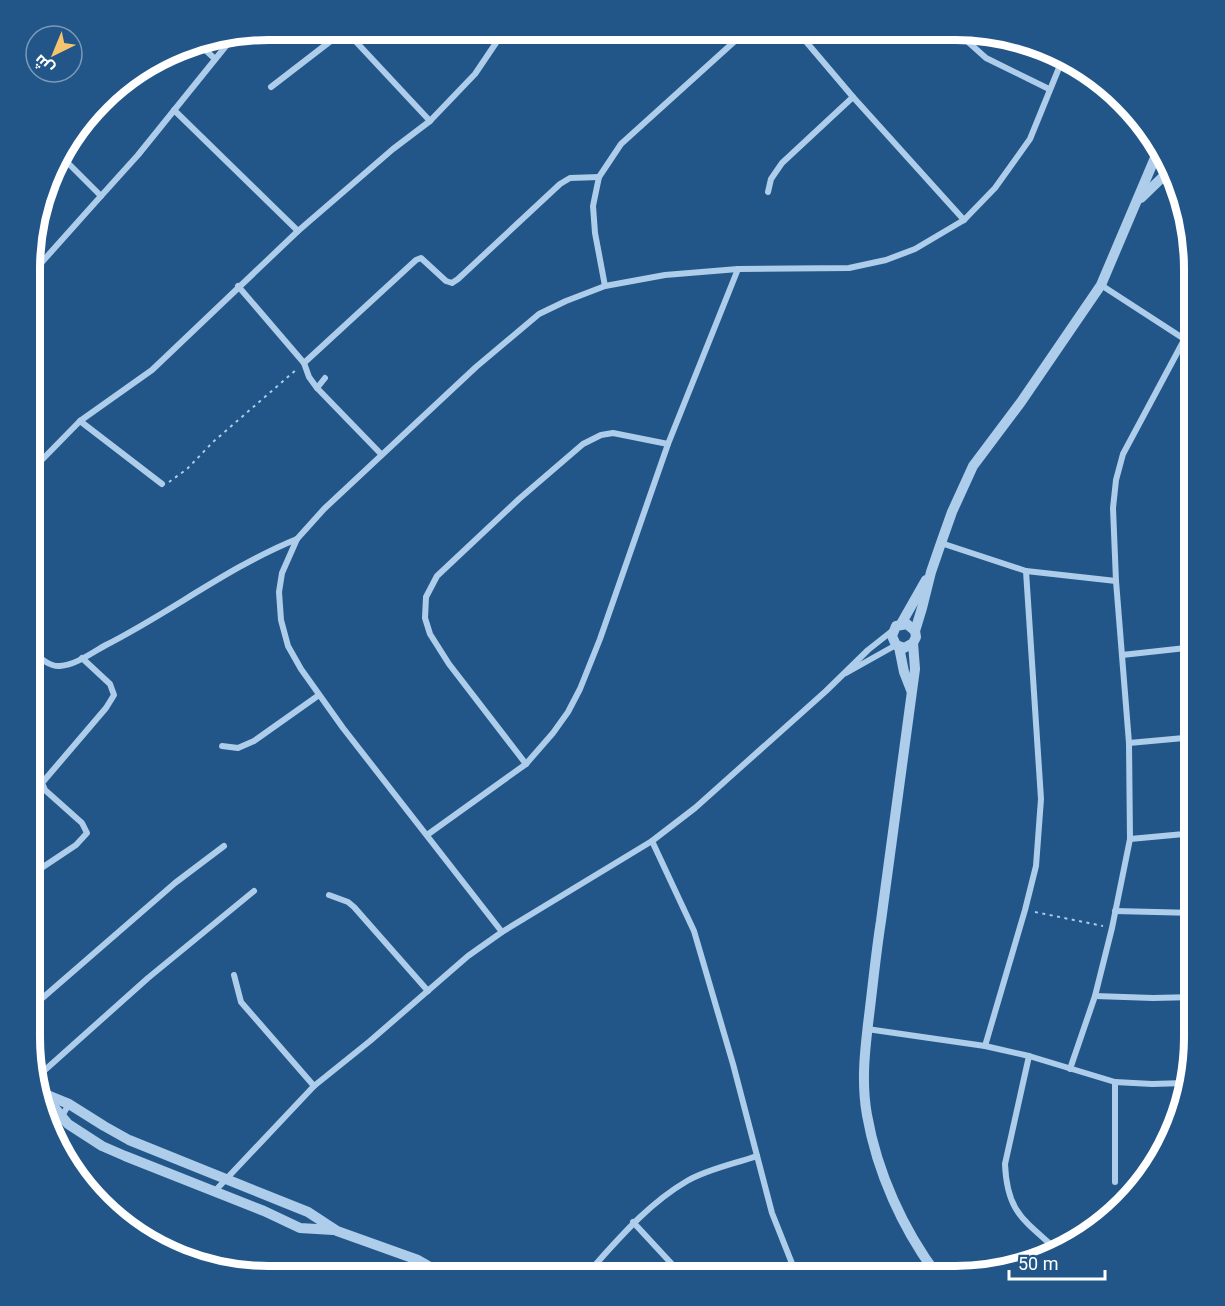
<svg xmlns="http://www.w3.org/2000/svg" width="1225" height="1306" font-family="Roboto,Cairo,sans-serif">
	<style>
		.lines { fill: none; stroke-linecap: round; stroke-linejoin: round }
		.path { stroke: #adcdea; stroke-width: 2; stroke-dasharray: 3 4.5; stroke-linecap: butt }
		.minor { stroke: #adcdea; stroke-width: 6 }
		.tertiary { stroke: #adcdea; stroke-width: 10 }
		.rim { fill: none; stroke: #fff; stroke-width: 8 }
	</style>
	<rect width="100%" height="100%" fill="#225688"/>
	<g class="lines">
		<g class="path">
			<polyline points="169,482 187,469 213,442 297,369"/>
			<polyline points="1035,912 1103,926"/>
		</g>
		<g class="minor">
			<polyline points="797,31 853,97 964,220"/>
			<polyline points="957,32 986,58 1049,89"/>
			<polyline points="197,42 215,59"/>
			<polyline points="271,87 345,30 430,121"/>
			<polyline points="174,110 298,231"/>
			<polyline points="768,192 771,179 782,163 853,97"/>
			<polyline points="101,196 138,155 234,36"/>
			<polyline points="34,271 101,196 60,155"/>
			<polyline points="1101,285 1195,346"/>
			<polyline points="238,286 304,363 416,260 421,258 446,281 452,283 458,279 560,184 570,178 599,177"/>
			<polyline points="605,286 595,233 593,206 599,177 621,144 746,31"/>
			<polyline points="304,363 309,377 317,388"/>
			<polyline points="325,378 317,388 381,454"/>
			<polyline points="80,421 162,484"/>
			<polyline points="33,469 80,421 152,370 298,231 393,149 430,121 475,74 504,31"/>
			<polyline points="941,543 1026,571 1116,581"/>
			<path d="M32,651C40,658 50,667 60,666C76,665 93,652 106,645C171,612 230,566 297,539"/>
			<polyline points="1122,655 1195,647"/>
			<polyline points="846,673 896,645"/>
			<polyline points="1129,743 1195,737"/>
			<polyline points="222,746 238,748 254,741 319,695"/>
			<polyline points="526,764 449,664 430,634 425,618 426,597 437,576 519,499 583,444 601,435 613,433 668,444"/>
			<polyline points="427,835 526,764 553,733 568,712 580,689 600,639 668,444 738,269"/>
			<polyline points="1130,839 1195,833"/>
			<polyline points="652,841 694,931 733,1064 772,1213 797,1276"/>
			<polyline points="31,875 76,845 87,833 82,823 45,790 42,783 106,708 114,695 110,684 82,658"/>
			<polyline points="329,895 348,902 354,907 428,991"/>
			<polyline points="1115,911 1195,913"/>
			<polyline points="502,932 343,728 301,669 288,646 281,620 279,592 282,573 297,539 324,509 476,367 539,314 566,301 605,286 665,275 738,269 849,268 886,260 915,249 964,220 995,188 1030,139 1063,58"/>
			<polyline points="234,975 241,1002 314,1086"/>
			<polyline points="1095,996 1153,998 1195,997"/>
			<polyline points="31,1008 175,883 224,846"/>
			<polyline points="867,1029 985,1046 1029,1056 1115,1082 1152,1084 1185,1083"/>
			<polyline points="985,1046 1025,910 1036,866 1041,799 1026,571"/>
			<path d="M1029,1056L1005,1164C1007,1213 1024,1220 1058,1251"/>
			<polyline points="1070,1069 1095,996 1112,928 1130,839 1129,743 1116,581 1113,508 1116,480 1123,454 1184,340"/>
			<polyline points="36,1078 148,978 254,891"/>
			<polyline points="1115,1082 1115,1182"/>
			<polyline points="52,1133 69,1104"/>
			<polyline points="214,1192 314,1086 370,1041 468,956 502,932 652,841 695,808 826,691 868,650 892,631"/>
			<polyline points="633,1222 683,1276"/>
			<polyline points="407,1276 418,1260"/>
			<path d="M585,1276C617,1241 646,1205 687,1181C708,1169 734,1164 757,1156"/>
		</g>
		<g class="tertiary">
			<polyline points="1141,198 1171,169"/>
			<polyline points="901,624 926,580"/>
			<polyline points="915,631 922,608 931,572 941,543 952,512 973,466 1021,402 1101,285 1160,146"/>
			<path d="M913,643L904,648L896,645L892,636L896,626L907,624L915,631L916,637L913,643L915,669C904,753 893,837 881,921C876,952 873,984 869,1016C865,1049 861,1082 867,1115C877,1172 903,1230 938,1276"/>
			<polyline points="899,647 904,672 911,690"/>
			<polyline points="42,1093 69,1104 104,1126 129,1140 308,1212 337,1231 418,1260 446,1276"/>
			<polyline points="44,1095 68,1124 102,1146 125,1156 264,1211 300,1228 333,1230"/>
		</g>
	</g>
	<path d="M0 0H1225V1306H0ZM269 40H955A229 229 0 0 1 1184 269V1037A229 229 0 0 1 955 1266H269A229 229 0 0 1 40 1037V269A229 229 0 0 1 269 40Z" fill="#225688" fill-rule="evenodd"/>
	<path class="rim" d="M269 40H955A229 229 0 0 1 1184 269V1037A229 229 0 0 1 955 1266H269A229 229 0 0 1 40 1037V269A229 229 0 0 1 269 40Z"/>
	<g transform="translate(54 54) rotate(223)"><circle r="28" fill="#225688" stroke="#7a9ab8" stroke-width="1.5"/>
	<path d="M0-4.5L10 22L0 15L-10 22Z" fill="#f6c46f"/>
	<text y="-9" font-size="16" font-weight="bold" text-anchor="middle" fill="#ffffff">ش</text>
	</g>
	<path d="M1009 1270v9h96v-9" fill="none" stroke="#ffffff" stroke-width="3"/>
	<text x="1018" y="1270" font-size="18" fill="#ffffff" stroke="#225688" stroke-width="4.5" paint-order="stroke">50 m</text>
</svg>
